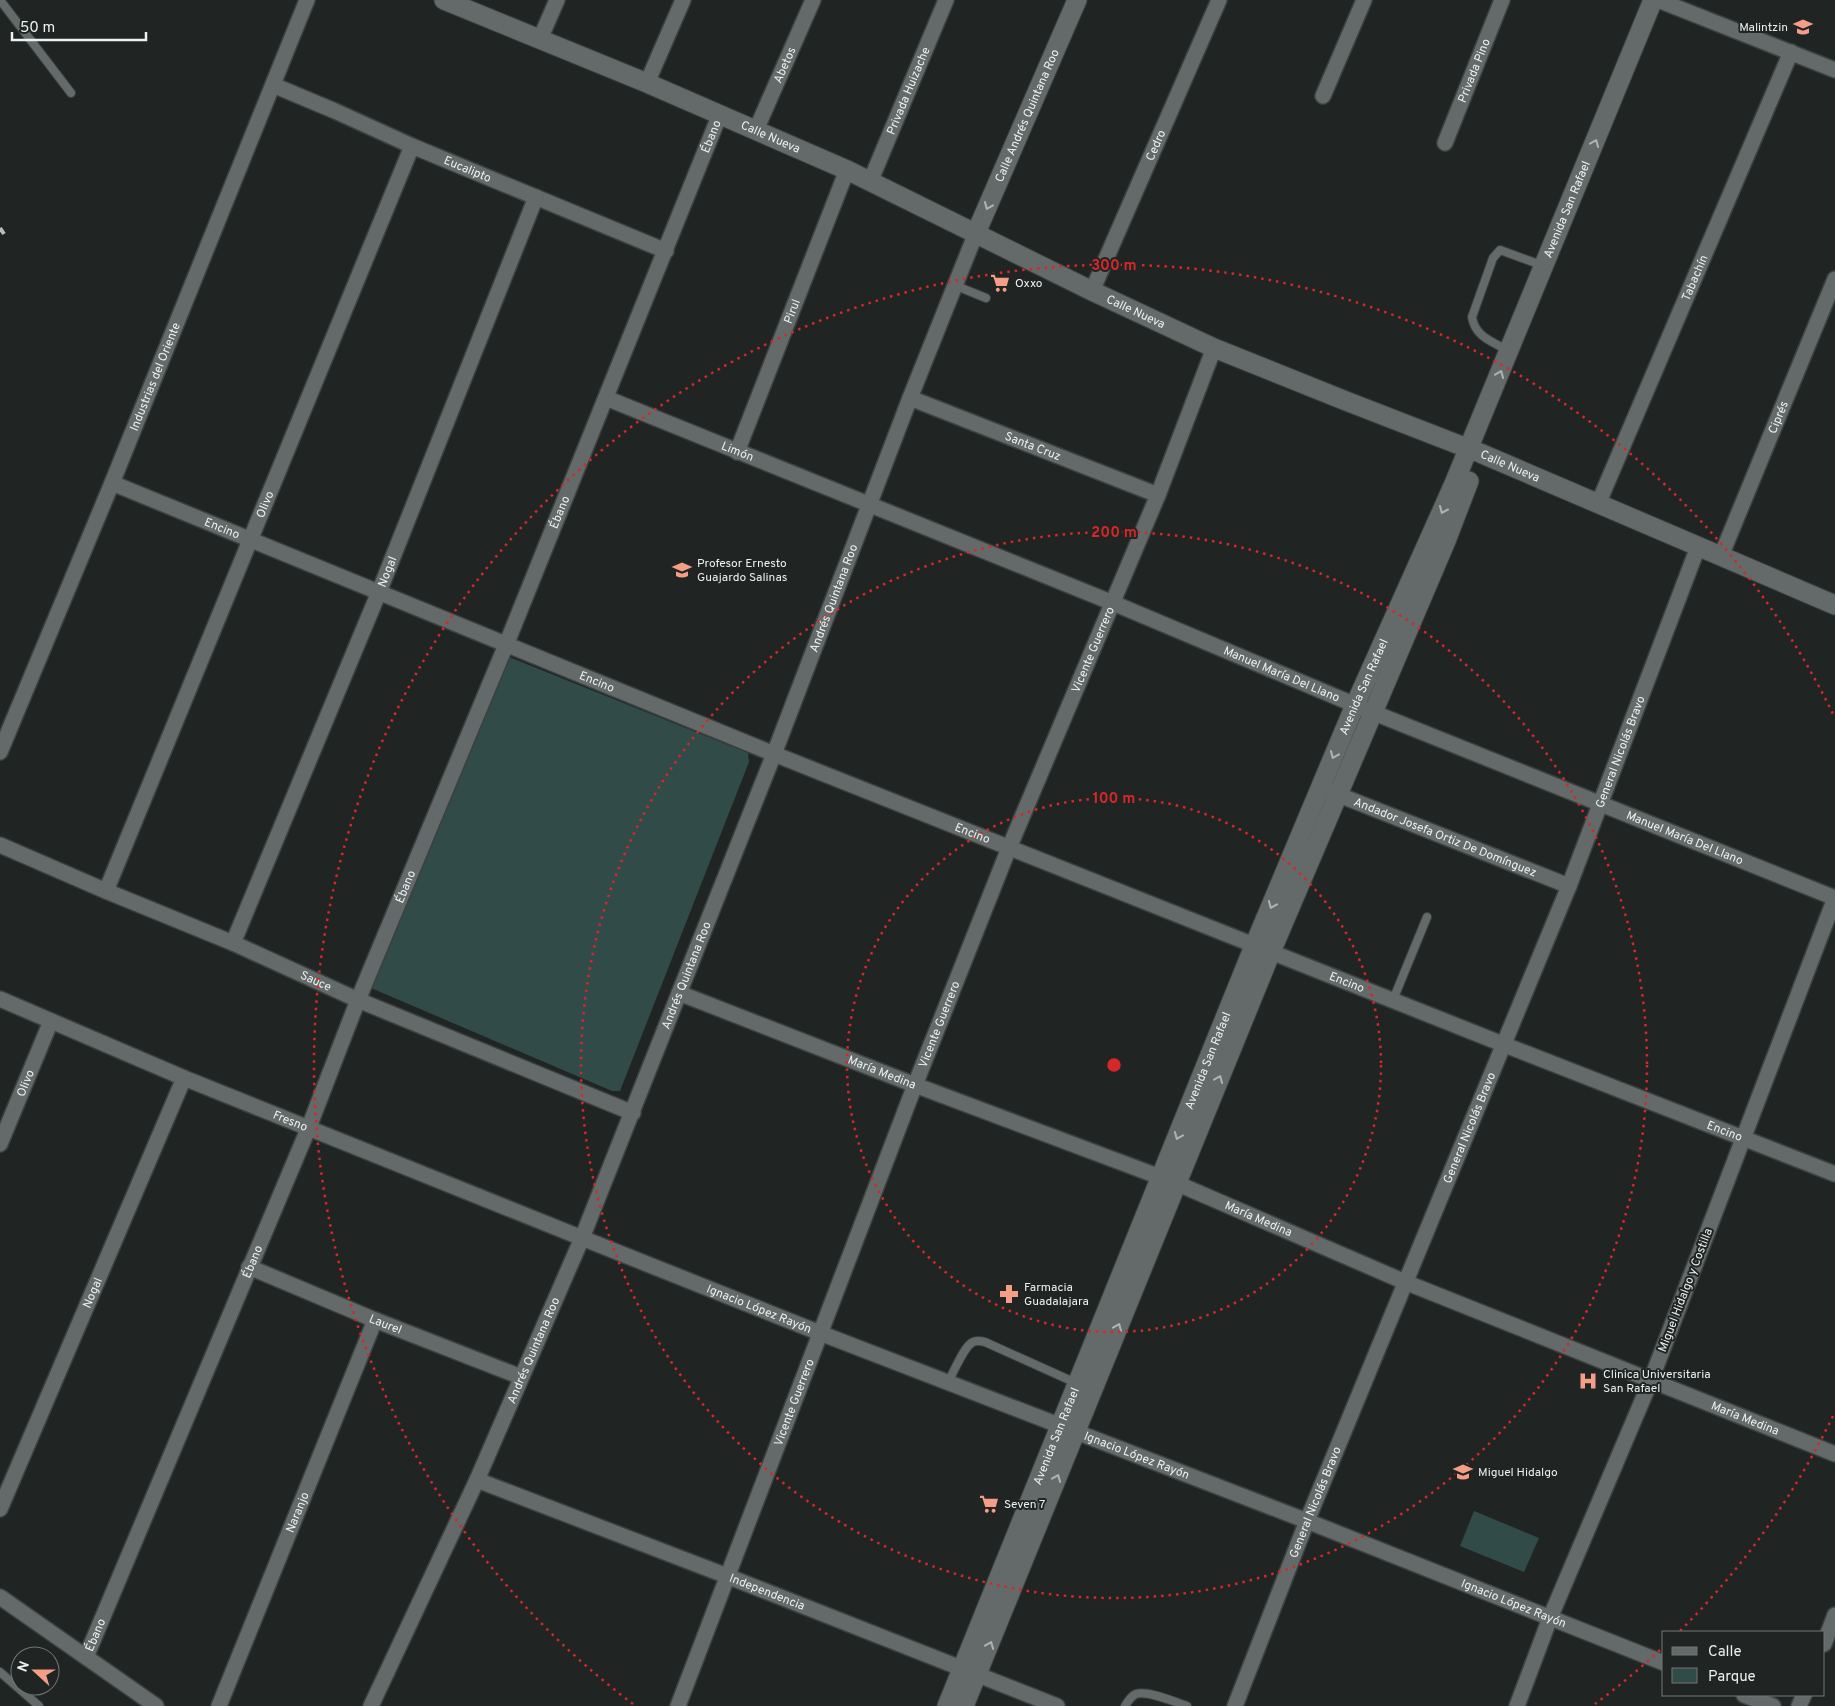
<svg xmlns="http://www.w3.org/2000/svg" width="1835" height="1706" font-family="Overpass,sans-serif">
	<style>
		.green { fill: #304b48 }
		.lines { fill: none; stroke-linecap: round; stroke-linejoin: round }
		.service-casing { stroke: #3c4040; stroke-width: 10 }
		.minor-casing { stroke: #3c4040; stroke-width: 18 }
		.tertiary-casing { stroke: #3c4040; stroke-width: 21 }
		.service { stroke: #646969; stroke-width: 8 }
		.minor { stroke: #646969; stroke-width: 15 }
		.tertiary { stroke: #646969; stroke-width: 19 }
		.rail { stroke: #babdbd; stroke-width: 4; stroke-dasharray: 8 4; stroke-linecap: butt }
		.oneway { stroke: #afb3b3 }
		.ring { fill: none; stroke: #d62828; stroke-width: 2.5; stroke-dasharray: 2.5 5 }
		.labels { text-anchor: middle; stroke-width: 4; stroke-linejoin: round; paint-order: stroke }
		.poi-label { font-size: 12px; fill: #edf0f0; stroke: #202524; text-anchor: start }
		.street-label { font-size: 12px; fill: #edf0f0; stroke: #202524 }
		.centre { fill: #d62828; stroke: #202524; stroke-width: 2.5 }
		.ring-label { font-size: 15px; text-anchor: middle; font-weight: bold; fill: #d62828; stroke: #202524; stroke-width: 4; stroke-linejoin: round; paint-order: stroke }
	</style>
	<rect width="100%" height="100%" fill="#202524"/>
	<g class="green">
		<polygon points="509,657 748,753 749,762 620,1091 612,1091 371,988 503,661"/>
		<polygon points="1474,1511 1539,1538 1524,1572 1460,1546"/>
	</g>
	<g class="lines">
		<g class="service-casing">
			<g id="service">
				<polyline points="0,0 71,93"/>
				<polyline points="954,285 986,298"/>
				<path d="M1509,351C1493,342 1475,337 1472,317L1493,258L1500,250L1544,266"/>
				<polyline points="1393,1000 1427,917"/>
				<path d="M948,1382C954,1372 964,1346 973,1342C977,1340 981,1341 985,1342L1076,1383"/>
				<polyline points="0,1672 39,1706"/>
				<path d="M1125,1706C1128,1701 1131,1696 1136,1694C1147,1690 1175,1702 1187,1706"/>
			</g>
		</g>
		<g class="minor-casing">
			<g id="minor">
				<polyline points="1658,0 1835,70"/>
				<polyline points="540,39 557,0"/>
				<polyline points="647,83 683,0"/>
				<path id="s1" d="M273,85L335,111L412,146L666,251"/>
				<polyline points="1323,96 1364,0"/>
				<path id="s2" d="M756,130L813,0"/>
				<path id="s3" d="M1445,143L1502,0"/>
				<path id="s4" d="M870,182L946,0"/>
				<path id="s5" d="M1092,291L1219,0"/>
				<path id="s6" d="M606,398L1113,603L1372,712L1835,898L1651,1380L1550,1618L1517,1706"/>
				<path id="s7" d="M910,398L1158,495"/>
				<path id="s8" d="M737,452L847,170"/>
				<path id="s9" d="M112,483L774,754L1505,1045L1835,1174"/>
				<path id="s10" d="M1598,504L1791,52"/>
				<path id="s11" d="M1721,556L1835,279"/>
				<path id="s12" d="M0,752L112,483L307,0"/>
				<path id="s13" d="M1329,791L1569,886"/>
				<path id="s14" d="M0,845L106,891L233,943L358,1000L633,1113"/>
				<path id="s15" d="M106,891L412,146"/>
				<path id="s16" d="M233,943L379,592L536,197"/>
				<path id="s17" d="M679,993L915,1085L1176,1183L1405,1282L1835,1454"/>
				<path id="s18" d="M0,999L184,1078L582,1238L820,1333L1307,1521L1664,1663"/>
				<path id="s19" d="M0,1144L51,1021"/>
				<path id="s20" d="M249,1267L375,1320L521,1377"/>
				<path id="s21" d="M477,1480L727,1576L1057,1706"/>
				<path id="s22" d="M0,1509L184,1078"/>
				<polyline points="0,1597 156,1706"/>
				<polyline points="1824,1644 1835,1615"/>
				<path id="s23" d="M86,1657L309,1127L358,1000L506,645L720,114"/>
				<polyline points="1744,1695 1773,1706"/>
				<path id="s24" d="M219,1706L375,1320"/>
				<path id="s25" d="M371,1706L477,1480L582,1238L774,754L910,398L976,233"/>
				<path id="s26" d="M678,1706L915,1085L1009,848L1158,495L1214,348"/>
				<path id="s27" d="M1235,1706L1307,1521L1569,886L1698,547"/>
				<polyline points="1799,1706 1804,1695"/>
			</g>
		</g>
		<g class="tertiary-casing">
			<g id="tertiary">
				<path id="s28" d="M444,0L647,83L847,170L1092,291L1214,348L1346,401L1480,453L1835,605"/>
				<path id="s29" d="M976,233L1077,0"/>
				<path id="s30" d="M947,1706L1254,946L1355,705L1453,486L1653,0"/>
				<polyline points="964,1706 1271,952 1446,541 1469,481"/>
			</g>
		</g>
		<use href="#service" class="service"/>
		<use href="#minor" class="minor"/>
		<use href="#tertiary" class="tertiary"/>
		<polyline class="rail" points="0,228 4,234"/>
	</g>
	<defs><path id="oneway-chevron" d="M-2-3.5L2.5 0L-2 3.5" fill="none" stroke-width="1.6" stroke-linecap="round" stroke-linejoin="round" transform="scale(1.25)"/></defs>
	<g class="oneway">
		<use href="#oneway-chevron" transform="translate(1595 143) rotate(-68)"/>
		<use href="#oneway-chevron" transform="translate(988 206) rotate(113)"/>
		<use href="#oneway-chevron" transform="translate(1500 374) rotate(-68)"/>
		<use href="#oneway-chevron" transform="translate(1443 510) rotate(114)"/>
		<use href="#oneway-chevron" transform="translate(1334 755) rotate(113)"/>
		<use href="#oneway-chevron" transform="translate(1272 905) rotate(113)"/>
		<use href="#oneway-chevron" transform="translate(1219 1079) rotate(-68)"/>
		<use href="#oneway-chevron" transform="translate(1178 1136) rotate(112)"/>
		<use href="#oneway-chevron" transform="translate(1118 1327) rotate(-68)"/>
		<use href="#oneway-chevron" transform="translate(1057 1478) rotate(-68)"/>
		<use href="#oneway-chevron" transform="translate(990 1645) rotate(-68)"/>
	</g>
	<g class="ring">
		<circle cx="1114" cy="1065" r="267"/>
		<circle cx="1114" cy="1065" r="533"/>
		<path d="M1833 1416A800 800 0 0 1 1680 1631M1660 1650A800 800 0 0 1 1595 1704M633 1704A800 800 0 1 1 1833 714"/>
	</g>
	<defs>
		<g id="school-bare" transform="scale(1.5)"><path d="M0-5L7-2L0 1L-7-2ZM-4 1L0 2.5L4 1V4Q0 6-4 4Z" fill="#f49e87" stroke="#202524" stroke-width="2.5" paint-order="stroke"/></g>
		<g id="supermarket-bare" transform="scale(1.5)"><path d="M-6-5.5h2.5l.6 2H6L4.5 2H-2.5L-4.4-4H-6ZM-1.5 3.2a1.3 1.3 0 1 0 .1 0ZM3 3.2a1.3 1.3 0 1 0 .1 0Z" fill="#f49e87" stroke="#202524" stroke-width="2.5" paint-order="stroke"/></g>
		<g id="pharmacy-bare" transform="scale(1.5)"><path d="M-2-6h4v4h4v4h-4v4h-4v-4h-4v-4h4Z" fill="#f49e87" stroke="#202524" stroke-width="2.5" paint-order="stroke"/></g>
		<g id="hospital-bare" transform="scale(1.5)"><path d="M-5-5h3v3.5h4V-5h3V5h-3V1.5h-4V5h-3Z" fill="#f49e87" stroke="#202524" stroke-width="2.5" paint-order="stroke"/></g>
	</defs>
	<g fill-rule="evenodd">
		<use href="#school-bare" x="1803" y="27"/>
		<use href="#supermarket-bare" x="1000" y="283"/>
		<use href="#school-bare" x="682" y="570"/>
		<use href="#pharmacy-bare" x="1009" y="1294"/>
		<use href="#hospital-bare" x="1588" y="1381"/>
		<use href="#school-bare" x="1463" y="1472"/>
		<use href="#supermarket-bare" x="989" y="1504"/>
	</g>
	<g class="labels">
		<g class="poi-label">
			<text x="1788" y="31" text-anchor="end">Malintzin</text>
			<text x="1015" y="287">Oxxo</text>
			<text x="697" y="567">Profesor Ernesto<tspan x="697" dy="14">Guajardo Salinas</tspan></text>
			<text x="1024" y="1291">Farmacia<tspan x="1024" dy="14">Guadalajara</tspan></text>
			<text x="1603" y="1378">Clinica Universitaria<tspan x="1603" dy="14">San Rafael</tspan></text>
			<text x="1478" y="1476">Miguel Hidalgo</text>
			<text x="1004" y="1508">Seven 7</text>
		</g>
		<g class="street-label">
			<text dy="4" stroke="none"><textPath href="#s2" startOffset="71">Abetos</textPath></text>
			<text dy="4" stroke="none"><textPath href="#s3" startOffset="78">Privada Pino</textPath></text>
			<text dy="4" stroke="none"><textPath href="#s4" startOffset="99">Privada Huizache</textPath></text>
			<text dy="4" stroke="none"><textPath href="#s29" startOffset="128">Calle Andrés Quintana Roo</textPath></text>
			<text dy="4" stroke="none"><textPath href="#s23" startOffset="1644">Ébano</textPath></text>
			<text dy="4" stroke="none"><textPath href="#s28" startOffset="354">Calle Nueva</textPath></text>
			<text dy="4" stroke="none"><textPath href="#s5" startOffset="159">Cedro</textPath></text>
			<text dy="4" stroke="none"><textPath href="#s1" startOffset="212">Eucalipto</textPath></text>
			<text dy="4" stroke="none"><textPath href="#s30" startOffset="1620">Avenida San Rafael</textPath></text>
			<text dy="4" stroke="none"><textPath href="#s10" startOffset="246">Tabachín</textPath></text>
			<text dy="4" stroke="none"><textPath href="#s8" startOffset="151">Pirul</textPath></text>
			<text dy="4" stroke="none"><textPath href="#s28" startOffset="759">Calle Nueva</textPath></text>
			<text dy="4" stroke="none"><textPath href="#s12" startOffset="406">Industrias del Oriente</textPath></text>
			<text dy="4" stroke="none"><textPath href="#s11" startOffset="150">Ciprés</textPath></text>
			<text dy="4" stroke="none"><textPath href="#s7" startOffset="132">Santa Cruz</textPath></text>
			<text dy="4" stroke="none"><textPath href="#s6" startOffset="142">Limón</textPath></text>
			<text dy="4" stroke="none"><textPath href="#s28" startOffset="1164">Calle Nueva</textPath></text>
			<text dy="4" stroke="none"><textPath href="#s15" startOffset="418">Olivo</textPath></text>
			<text dy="4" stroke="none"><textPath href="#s23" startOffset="1239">Ébano</textPath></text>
			<text dy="4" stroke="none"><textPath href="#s9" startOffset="119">Encino</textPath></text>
			<text dy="4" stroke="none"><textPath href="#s16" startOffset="402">Nogal</textPath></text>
			<text dy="4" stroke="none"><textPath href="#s25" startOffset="1201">Andrés Quintana Roo</textPath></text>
			<text dy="4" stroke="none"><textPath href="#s26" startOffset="1135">Vicente Guerrero</textPath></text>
			<text dy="4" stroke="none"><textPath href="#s6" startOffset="730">Manuel María Del Llano</textPath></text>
			<text dy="4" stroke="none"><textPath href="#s9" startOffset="524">Encino</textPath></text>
			<text dy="4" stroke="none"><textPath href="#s30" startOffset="1101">Avenida San Rafael</textPath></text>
			<text dy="4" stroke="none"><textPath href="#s27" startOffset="1029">General Nicolás Bravo</textPath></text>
			<text dy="4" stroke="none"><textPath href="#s9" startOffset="929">Encino</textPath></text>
			<text dy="4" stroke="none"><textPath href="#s13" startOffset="125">Andador Josefa Ortiz De Domínguez</textPath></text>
			<text dy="4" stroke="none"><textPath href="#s6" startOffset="1165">Manuel María Del Llano</textPath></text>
			<text dy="4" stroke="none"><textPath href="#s23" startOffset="834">Ébano</textPath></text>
			<text dy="4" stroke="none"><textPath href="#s25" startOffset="796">Andrés Quintana Roo</textPath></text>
			<text dy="4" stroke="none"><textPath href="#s14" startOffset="344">Sauce</textPath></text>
			<text dy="4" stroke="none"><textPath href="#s9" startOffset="1332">Encino</textPath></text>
			<text dy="4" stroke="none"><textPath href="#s26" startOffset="730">Vicente Guerrero</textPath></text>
			<text dy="4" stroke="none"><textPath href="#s30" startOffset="696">Avenida San Rafael</textPath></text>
			<text dy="4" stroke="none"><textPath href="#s17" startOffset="218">María Medina</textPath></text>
			<text dy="4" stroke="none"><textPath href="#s19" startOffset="66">Olivo</textPath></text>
			<text dy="4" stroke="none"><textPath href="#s18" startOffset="315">Fresno</textPath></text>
			<text dy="4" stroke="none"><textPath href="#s27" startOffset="624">General Nicolás Bravo</textPath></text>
			<text dy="4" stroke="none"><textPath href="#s9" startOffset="1738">Encino</textPath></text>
			<text dy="4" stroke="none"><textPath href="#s17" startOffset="622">María Medina</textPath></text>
			<text dy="4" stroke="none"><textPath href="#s23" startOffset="429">Ébano</textPath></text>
			<text transform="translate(1685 1290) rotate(-69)" y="4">Miguel Hidalgo y Costilla</text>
			<text dy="4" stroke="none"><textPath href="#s22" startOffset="235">Nogal</textPath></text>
			<text dy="4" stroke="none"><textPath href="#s18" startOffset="820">Ignacio López Rayón</textPath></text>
			<text dy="4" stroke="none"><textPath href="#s20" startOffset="148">Laurel</textPath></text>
			<text dy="4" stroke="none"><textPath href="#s25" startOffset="391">Andrés Quintana Roo</textPath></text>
			<text dy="4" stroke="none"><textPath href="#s26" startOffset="325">Vicente Guerrero</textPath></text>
			<text dy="4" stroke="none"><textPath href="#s17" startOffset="1148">María Medina</textPath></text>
			<text dy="4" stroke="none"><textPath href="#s30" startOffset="291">Avenida San Rafael</textPath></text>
			<text dy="4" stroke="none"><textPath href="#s18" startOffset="1225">Ignacio López Rayón</textPath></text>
			<text dy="4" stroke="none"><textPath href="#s27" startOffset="219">General Nicolás Bravo</textPath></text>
			<text dy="4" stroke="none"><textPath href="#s24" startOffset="209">Naranjo</textPath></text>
			<text dy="4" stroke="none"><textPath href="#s21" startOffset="311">Independencia</textPath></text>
			<text dy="4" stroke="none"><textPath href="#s18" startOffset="1630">Ignacio López Rayón</textPath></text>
			<text dy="4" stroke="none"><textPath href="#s23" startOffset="24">Ébano</textPath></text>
		</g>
	</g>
	<circle cx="1114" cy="1065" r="8" class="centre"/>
	<g class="ring-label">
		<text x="1114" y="270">300 m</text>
		<text x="1114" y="537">200 m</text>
		<text x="1114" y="803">100 m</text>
	</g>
	<rect x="1662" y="1631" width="162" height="65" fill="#202524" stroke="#727676"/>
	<rect x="1672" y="1647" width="25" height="8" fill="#646969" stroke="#727676"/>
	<text x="1708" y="1656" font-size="15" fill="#edf0f0">Calle</text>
	<rect x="1672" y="1668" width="25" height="15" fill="#304b48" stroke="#727676"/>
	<text x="1708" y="1681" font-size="15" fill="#edf0f0">Parque</text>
	<g transform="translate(35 1671) rotate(291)"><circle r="24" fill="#202524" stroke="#727676"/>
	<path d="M0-4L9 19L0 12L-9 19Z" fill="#f49e87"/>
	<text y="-8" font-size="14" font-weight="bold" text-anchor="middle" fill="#edf0f0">N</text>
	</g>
	<path d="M12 32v8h134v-8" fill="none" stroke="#edf0f0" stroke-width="2.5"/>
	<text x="20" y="32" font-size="15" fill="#edf0f0" stroke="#202524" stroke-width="4" paint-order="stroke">50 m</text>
</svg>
